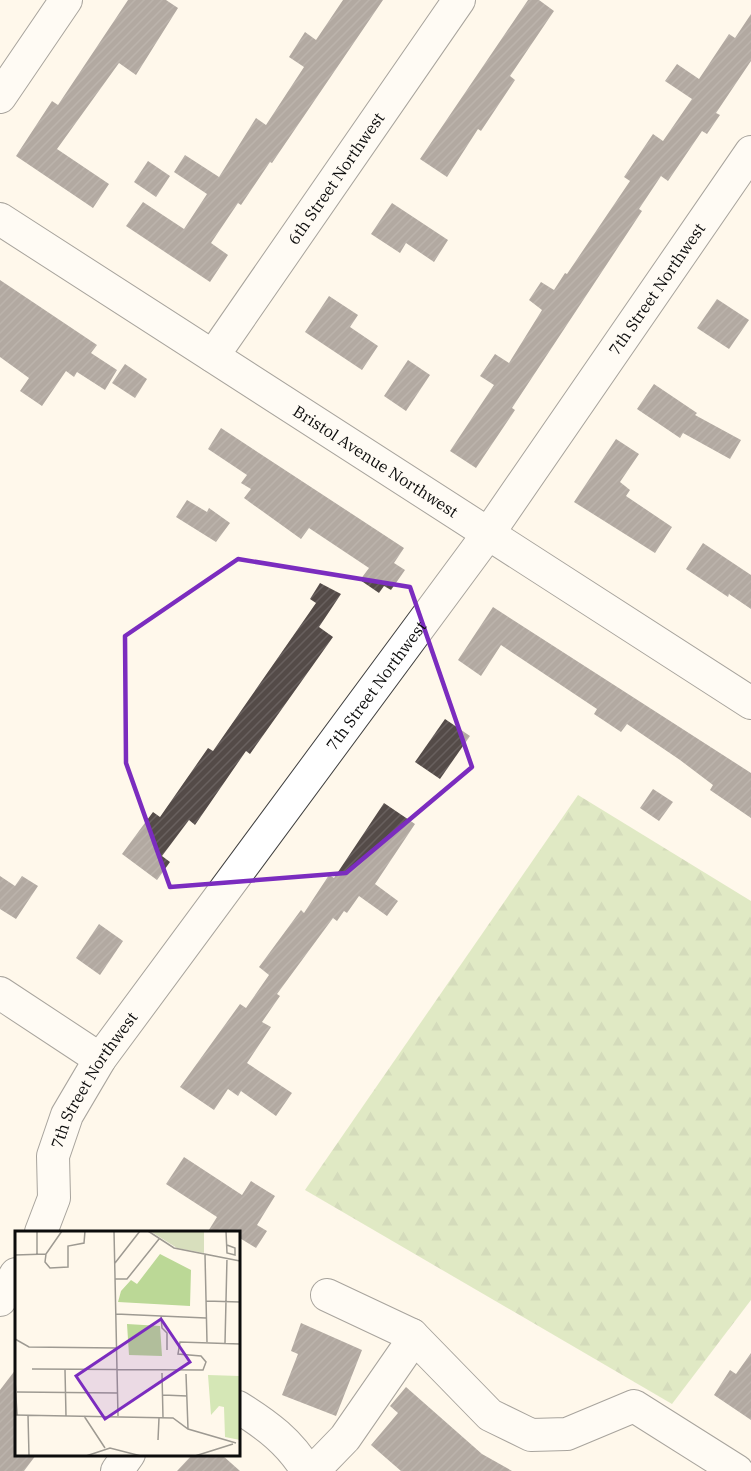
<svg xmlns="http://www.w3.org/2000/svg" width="751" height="1471" font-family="'IBM Plex Serif',serif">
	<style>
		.forest { fill: url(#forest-firs) }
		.building { fill: url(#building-hatch) }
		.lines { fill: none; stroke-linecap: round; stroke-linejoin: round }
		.minor-casing { stroke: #3f3f3f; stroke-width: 34 }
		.minor { stroke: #fff; stroke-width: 32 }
		.marked { fill: none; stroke: #7b2cbf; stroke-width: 4.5; stroke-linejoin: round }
		.labels { text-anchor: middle; stroke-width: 6; stroke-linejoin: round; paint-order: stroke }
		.street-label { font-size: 16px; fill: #0c0c0c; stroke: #fff }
		.inset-road { fill: none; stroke: #9e9a92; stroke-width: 1.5 }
		.view { fill: #7b2cbf; fill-opacity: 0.15; stroke: #7b2cbf; stroke-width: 3 }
		.inset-edge { fill: none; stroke: #0c0c0c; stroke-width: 3 }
	</style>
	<defs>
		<pattern id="forest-firs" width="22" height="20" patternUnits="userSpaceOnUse" patternTransform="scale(1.5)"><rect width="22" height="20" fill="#bbd896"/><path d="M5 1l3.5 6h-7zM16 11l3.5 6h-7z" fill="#a0b880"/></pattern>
		<pattern id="building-hatch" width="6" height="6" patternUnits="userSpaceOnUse" patternTransform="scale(1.5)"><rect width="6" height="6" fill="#544b48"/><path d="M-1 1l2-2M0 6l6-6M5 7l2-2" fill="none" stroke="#68605e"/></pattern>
	</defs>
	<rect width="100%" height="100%" fill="#fff8eb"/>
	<polygon class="forest" points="578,795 751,901 751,1300 672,1404 305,1190"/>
	<g class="building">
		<polygon points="128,0 166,0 178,8 136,75 119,63 57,149 109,184 93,208 16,156 52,101 58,105"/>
		<polygon points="343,0 383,0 272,163 270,162 241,205 238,203 211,243 228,255 210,282 126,226 143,202 184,229 207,194 174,172 185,155 219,177 256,118 266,125 304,67 289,57 305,32 316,40"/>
		<polygon points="528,0 539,0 554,11 510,76 515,80 481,131 478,129 447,177 420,159"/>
		<polygon points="751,14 751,61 716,113 720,115 707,134 702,131 668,181 661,176 639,209 642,211 512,408 515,410 476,468 450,451 494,385 480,376 495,354 509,363 542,310 529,300 541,282 554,290 565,273 567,274 630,181 624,177 653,134 663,141 692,99 665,81 677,64 699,79 729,34 735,38"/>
		<polygon points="148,161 170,176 156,197 134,182"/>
		<polygon points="392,203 448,240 434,262 406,243 400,253 371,234"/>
		<polygon points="0,280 97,345 91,353 117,370 105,390 77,372 74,377 66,371 42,406 20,391 29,378 0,357"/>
		<polygon points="329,296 358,315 350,327 378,346 362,370 305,332"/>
		<polygon points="717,299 749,320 729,349 697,328"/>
		<polygon points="408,360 430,375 406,411 384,396"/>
		<polygon points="125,364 147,379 135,398 112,383"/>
		<polygon points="654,384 697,413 695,415 741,440 730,459 683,433 680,438 637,409"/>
		<polygon points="221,428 404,548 394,563 405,570 391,590 384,586 379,593 360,580 369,568 309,528 301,539 244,498 251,489 241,483 247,475 208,449"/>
		<polygon points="616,439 639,454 620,482 630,490 626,496 672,527 655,553 574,502"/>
		<polygon points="187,500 207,512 209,508 230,523 216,542 176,517"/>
		<polygon points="703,543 751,575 751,609 729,594 728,597 686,569"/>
		<polygon points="320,583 341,594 319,627 333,637 250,754 246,751 195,825 189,820 162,856 170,862 157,880 122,854 153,812 160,817 208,748 213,751 316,603 310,599"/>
		<polygon points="493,607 751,773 751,818 710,790 713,785 680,760 627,724 621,732 594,714 597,709 501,645 481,676 458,660"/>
		<polygon points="445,719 470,736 440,779 415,762"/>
		<polygon points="653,789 673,802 659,821 640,808"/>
		<polygon points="384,803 415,824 375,884 398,901 387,916 359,896 347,913 344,911 337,921 333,918 277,994 280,996 262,1022 271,1027 247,1063 292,1093 276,1116 241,1091 238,1096 228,1089 214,1110 180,1087 240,1004 246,1008 269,975 259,967 301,910 304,913 329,875 334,878"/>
		<polygon points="0,876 15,886 22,876 38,886 16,919 0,909"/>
		<polygon points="99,924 123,941 100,975 76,958"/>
		<polygon points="184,1157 242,1195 251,1181 275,1196 257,1225 267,1231 256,1248 238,1237 238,1233 207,1233 217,1217 166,1184"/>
		<polygon points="301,1323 362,1350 336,1416 282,1395 298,1354 291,1351"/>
		<polygon points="751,1353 751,1420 714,1395 730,1370 736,1374"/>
		<polygon points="16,1369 16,1455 36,1455 24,1471 0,1471 0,1390"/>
		<polygon points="406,1387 482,1454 512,1471 401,1471 371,1445 398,1413 390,1406"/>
		<polygon points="192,1455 222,1455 240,1471 177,1471"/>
	</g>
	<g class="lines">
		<g class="minor-casing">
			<g id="minor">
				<polyline points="0,97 66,0"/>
				<path id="s1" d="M0,219L751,703"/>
				<path id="s2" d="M213,356L459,0"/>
				<polyline points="0,993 100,1059"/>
				<path id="s3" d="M41,1232L54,1198L53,1156L67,1115L100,1059L488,534L751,152"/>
				<polyline points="327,1295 412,1335 490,1415 531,1435 567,1434 634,1406 737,1471"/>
				<polyline points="0,1300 16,1274"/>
				<path d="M238,1407C267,1425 290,1442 307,1471"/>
				<polyline points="117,1471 129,1454"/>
				<polyline points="313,1471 345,1438 408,1347 412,1335"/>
			</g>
		</g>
		<use href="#minor" class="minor"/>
	</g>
	<path d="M0 0H751V1471H0ZM238,559L410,587L472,767L346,873L170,887L126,763L125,636Z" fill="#fff8eb" fill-opacity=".55" fill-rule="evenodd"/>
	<path class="marked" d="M238,559L410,587L472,767L346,873L170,887L126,763L125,636Z"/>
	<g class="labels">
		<g class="street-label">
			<text dy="6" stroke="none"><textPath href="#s2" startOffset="216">6th Street Northwest</textPath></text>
			<text dy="6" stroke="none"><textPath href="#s3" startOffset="1137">7th Street Northwest</textPath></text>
			<text dy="6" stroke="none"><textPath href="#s1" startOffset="447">Bristol Avenue Northwest</textPath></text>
			<text dy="6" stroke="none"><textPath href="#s3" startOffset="651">7th Street Northwest</textPath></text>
			<text dy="6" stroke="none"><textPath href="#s3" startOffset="165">7th Street Northwest</textPath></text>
		</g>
	</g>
	<g transform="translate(15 1231)">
		<rect width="225" height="225" fill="#fff8eb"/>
		<path d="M193,144L225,145V209L210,206L209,176L204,175L196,184Z" fill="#d5e7b6"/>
		<path d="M145,23L176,39L175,75L103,71L106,60L116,49L122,53ZM112,93L145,95L147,125L114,124Z" fill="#bbd896"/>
		<path d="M135,0H189V22L162,17Z" fill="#d8dfbd"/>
		<path class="inset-road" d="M22,0V24M99,0L103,185M133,0L159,17L225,30M211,0L212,22L220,24V17L212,14M31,23L30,31L35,37L53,36V15L69,12L70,0M0,24L31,23L47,0M190,24L192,111M100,32L125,0M100,48H112L144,8M191,70L225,71M101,83L191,87M146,85L147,97L152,102V119M0,108L14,116L102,117M210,112L212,27M17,138L188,139L191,131L186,125L163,123L165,111L225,113M50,139L51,185M147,142L148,187M171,143L173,198M0,149L2,184M2,161L103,162M148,164L172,165M0,184L158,187L173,198L221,212M13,184L14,225M69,185L90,217M143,209L144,187M71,225L95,217L126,225M180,225L218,213"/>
		<path class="view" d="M146,88L175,131L90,188L61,145Z"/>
		<rect width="225" height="225" class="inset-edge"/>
	</g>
</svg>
